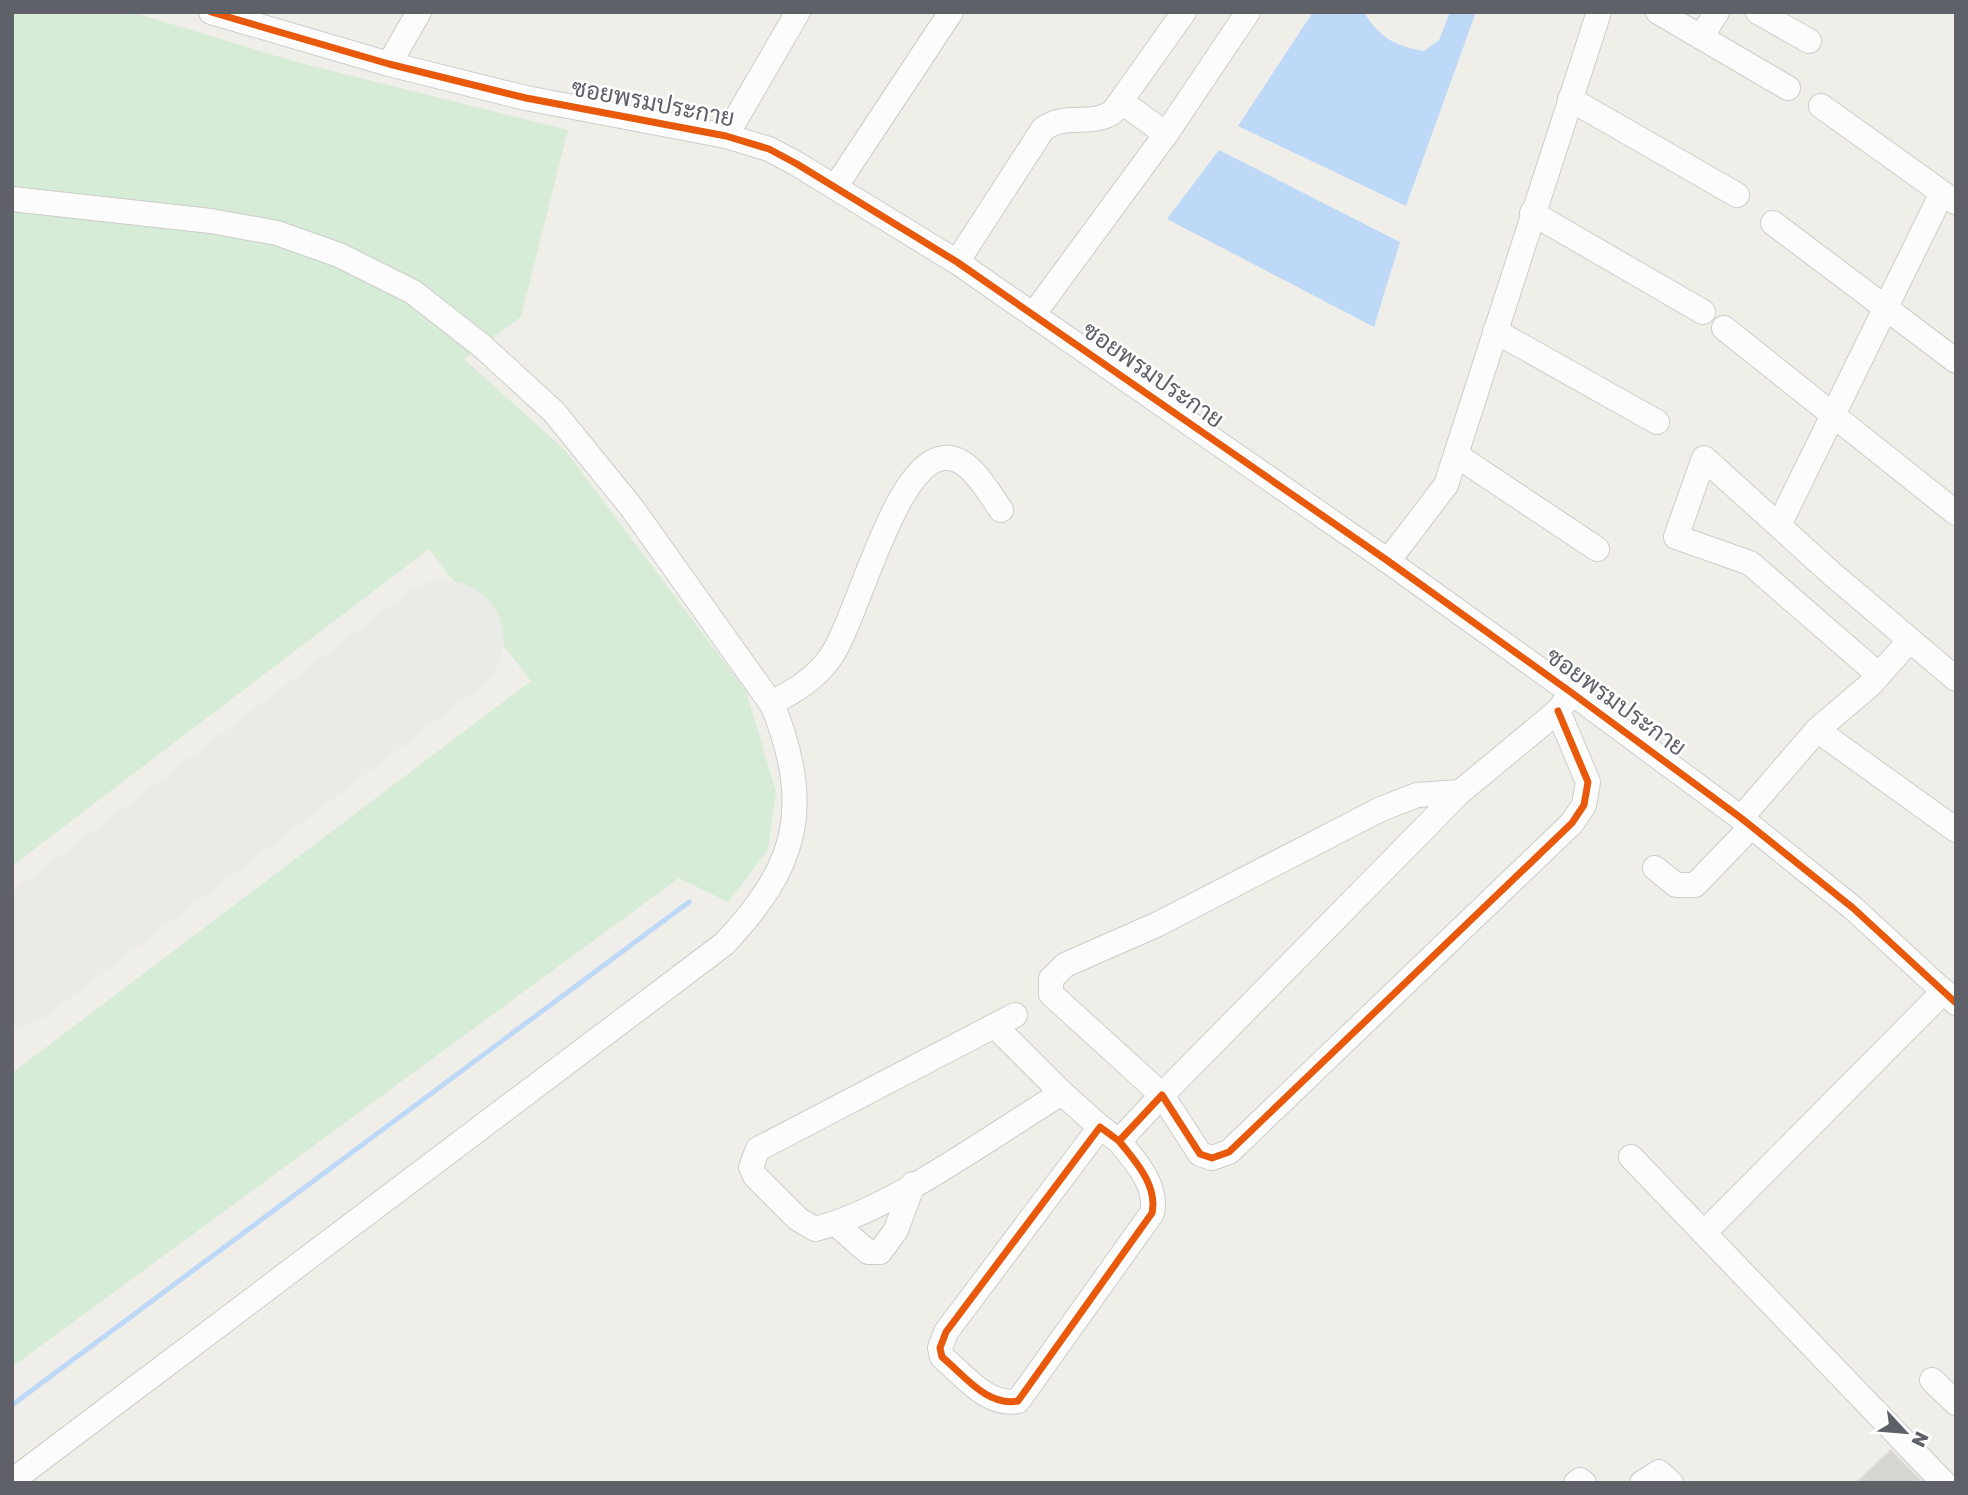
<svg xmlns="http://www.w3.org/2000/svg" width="1968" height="1495" font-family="'Golos Text',Sarabun,sans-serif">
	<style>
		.green { fill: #d6ecd6 }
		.water { fill: #bed8f8 }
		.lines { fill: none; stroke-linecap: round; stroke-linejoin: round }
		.stream { stroke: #bed8f8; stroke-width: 5 }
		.runway { stroke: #eaeae6; stroke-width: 119 }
		.building { fill: #d6d5d2; stroke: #deddd8; stroke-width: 2 }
		.minor-casing { stroke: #cccccb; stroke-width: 26 }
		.minor { stroke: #fdfcfc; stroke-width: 24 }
		.cycleway-casing { stroke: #fff; stroke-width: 11 }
		.cycleway { stroke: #e8590c; stroke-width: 7 }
		.labels { text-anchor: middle; stroke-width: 5; stroke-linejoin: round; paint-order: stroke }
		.street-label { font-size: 24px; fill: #5e6168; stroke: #fff }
	</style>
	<rect width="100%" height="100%" fill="#efeee9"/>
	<polygon class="green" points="12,12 132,12 293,61 568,130 521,317 464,359 565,450 746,691 776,792 768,850 728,902 679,878 12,1367 12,1073 531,681 429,549 12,866"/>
	<g class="water">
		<path d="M1313,12H1364C1378,37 1397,47 1424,51L1439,40L1450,12H1476L1406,206L1238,126Z"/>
		<polygon points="1219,150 1400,242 1374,327 1167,219"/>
	</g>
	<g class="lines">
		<polyline class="stream" points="12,1405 689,902"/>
		<polyline class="runway" points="12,967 444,640"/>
	</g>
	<polygon class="building" points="1891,1450 1923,1483 1856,1483"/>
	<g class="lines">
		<g class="minor-casing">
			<g id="minor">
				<polyline points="211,12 389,64 526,98 726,136 769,149 797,164 957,262 1388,561 1572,693 1741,818 1853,908 1956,1003"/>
				<polyline points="1658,12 1788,88"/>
				<polyline points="1758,12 1809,41"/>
				<polyline points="1701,37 1717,12"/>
				<polyline points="389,64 419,12"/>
				<polyline points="1570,99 1737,195"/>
				<polyline points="1122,102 1166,134"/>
				<polyline points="1821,106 1955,202"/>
				<polyline points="726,136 798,12"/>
				<polyline points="836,186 951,12"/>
				<path d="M12,199L211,221L277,233L339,255L413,292L482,346L554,412L632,508L773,706C813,808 798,866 724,944L12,1481"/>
				<polyline points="1532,213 1703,312"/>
				<polyline points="1773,223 1956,361"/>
				<path d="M957,262L1043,129C1066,112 1091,127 1113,112L1184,12"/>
				<polyline points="1033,315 1166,134 1248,12"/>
				<polyline points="1724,328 1956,513"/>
				<polyline points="1495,331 1657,422"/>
				<polyline points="1456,455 1597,549"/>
				<polyline points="1779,525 1942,193"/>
				<polyline points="1388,561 1446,485 1599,12"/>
				<polyline points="1879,675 1750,563 1676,537 1704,458 1831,573 1956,679"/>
				<path d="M771,703C794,692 815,679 830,658C858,619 894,462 944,458C969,455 989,493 1001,510"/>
				<polyline points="1817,730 1956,830"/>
				<polyline points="1460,792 1417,795 1381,809 1156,925 1065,965 1051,979 1051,994 1162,1095 1460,792 1558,711 1567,699"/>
				<polyline points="1741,818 1817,730 1871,684 1910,640"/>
				<polyline points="1655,868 1676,885 1695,885 1751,827"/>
				<path d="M1015,1015L758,1149L751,1167L755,1176L798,1219L815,1229C892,1210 992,1135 1062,1093L1100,1127"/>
				<polyline points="995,1026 1062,1093"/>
				<path d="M1119,1141L1100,1127L946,1332L940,1348L942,1357C964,1375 987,1407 1018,1401L1152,1213C1158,1185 1135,1161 1119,1141L1162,1095L1200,1154L1212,1158L1229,1152L1572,823L1584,805L1588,782L1558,711"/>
				<polyline points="1631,1157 1944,1483"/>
				<polyline points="836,1224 868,1252 880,1252 896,1230 913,1184"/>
				<polyline points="1704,1233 1944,991"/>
				<polyline points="1932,1380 1956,1403"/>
				<polyline points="1576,1483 1580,1480 1584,1483"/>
				<polyline points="1642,1483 1659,1472 1671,1483"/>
			</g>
		</g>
		<use href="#minor" class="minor"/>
		<g class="cycleway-casing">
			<g id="cycleway">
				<polyline points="211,12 389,64 526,98 726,136 769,149 797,164 957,262 1388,561 1572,693 1741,818 1853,908 1956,1003"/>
				<path d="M1119,1141L1100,1127L946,1332L940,1348L942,1357C964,1375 987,1407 1018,1401L1152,1213C1158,1185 1135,1161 1119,1141L1162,1095L1200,1154L1212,1158L1229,1152L1572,823L1584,805L1588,782L1558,711"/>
			</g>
		</g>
		<use href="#cycleway" class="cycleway"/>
	</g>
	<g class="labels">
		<g class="street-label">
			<text transform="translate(653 103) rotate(11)" y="8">ซอยพรมประกาย</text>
			<text transform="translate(1153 375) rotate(35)" y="8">ซอยพรมประกาย</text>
			<text transform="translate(1616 702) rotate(36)" y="8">ซอยพรมประกาย</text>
		</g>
	</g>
	<rect width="1968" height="1495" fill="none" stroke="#5e6168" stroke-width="28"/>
	<g transform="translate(1905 1432) rotate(116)" stroke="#ffffff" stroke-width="5" paint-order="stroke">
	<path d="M0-5L12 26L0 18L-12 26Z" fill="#5e6168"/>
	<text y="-10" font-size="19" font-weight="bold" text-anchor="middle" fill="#5e6168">N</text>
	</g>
</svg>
